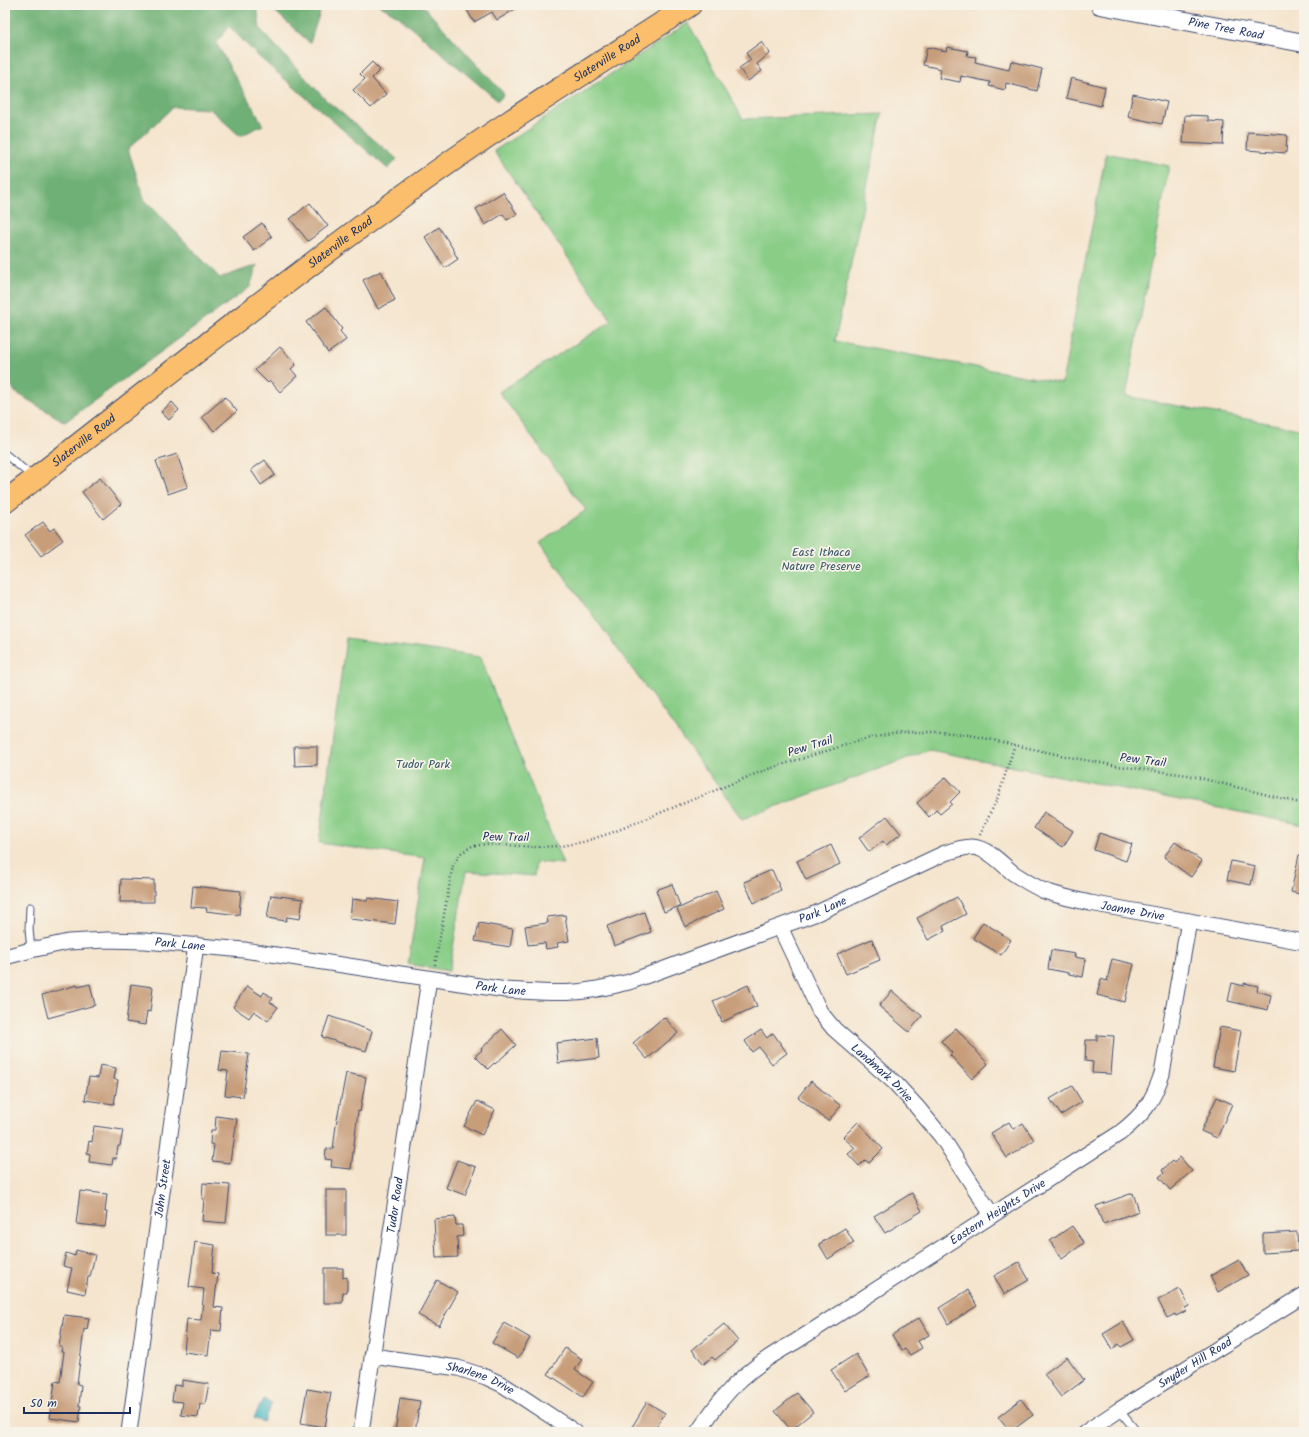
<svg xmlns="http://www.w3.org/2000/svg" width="1309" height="1437" font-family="Kalam,sans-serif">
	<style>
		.green { fill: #89cd87; stroke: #527e72 }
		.forest { fill: #6eb074; stroke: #447069 }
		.water { fill: #4cbac5; stroke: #347492 }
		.building { fill: #c79d7a }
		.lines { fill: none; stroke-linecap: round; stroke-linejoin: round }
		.service-casing { stroke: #3c4a6f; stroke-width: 9 }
		.minor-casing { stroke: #3c4a6f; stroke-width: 17 }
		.tertiary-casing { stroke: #3c4a6f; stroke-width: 20 }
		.trunk-casing { stroke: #3c4a6f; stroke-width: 24 }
		.path { stroke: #3c4a6f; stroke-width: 2.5; stroke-dasharray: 1 3; stroke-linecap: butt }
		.service { stroke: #fff; stroke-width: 7 }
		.minor { stroke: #fff; stroke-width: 15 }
		.tertiary { stroke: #fff; stroke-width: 18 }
		.trunk { stroke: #fabe6d; stroke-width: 22 }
		.labels { text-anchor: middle; stroke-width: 3.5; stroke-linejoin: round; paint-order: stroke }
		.street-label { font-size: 12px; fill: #1b2f5e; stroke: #f7f3e8 }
		.park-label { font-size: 12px; fill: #365668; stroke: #f7f3e8 }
	</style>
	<rect width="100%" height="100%" fill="#f7f3e8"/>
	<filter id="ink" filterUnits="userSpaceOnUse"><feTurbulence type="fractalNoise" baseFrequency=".025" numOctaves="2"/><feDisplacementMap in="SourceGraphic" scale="8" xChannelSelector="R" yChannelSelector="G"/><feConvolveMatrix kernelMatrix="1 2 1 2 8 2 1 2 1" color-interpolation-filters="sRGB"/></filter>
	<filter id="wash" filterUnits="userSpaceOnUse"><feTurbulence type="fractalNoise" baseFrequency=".012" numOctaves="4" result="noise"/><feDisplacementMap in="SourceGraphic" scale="16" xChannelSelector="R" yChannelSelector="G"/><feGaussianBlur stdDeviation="0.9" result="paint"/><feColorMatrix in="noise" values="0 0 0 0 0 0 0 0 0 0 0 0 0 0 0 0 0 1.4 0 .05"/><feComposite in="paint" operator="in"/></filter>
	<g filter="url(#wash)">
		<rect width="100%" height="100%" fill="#f5e5ce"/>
		<g class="green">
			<polygon points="688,23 743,119 882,114 835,341 1062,383 1106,153 1169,166 1126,396 1304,430 1304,825 930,750 742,819 540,543 586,510 499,392 612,321 494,151"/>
			<polygon points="346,638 480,657 563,864 536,862 534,876 466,871 449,971 408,964 425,858 319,843"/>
		</g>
		<g class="forest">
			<polygon points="5,5 257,5 260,29 326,100 397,159 388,169 257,55 229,26 216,43 263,125 240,136 210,109 173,107 128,149 144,199 220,278 257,265 250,287 65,422 15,392 5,373"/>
			<polygon points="268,5 322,5 310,43"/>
			<polygon points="379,5 422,5 504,94 498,101 398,16"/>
		</g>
		<polygon class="water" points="263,1399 272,1403 263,1422 254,1418"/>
		<g id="blocks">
			<g class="building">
				<polygon points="464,5 522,5 497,20 492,12 474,22"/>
				<polygon points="761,42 770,53 757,64 762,71 748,81 739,68 751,60 746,53"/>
				<polygon points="927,47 946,51 947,47 968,51 967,56 976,57 975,62 1009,70 1011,61 1042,69 1037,91 1006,83 1005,90 989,86 990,82 961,76 960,82 939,78 941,69 923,65"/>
				<polygon points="372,62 380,70 372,78 386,94 371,108 353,90 365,79 360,74"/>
				<polygon points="1071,78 1105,87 1101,106 1066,98"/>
				<polygon points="1133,94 1167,102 1162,124 1128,117"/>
				<polygon points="1185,115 1208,116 1208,121 1224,122 1223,145 1183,143"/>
				<polygon points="1248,132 1287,135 1286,153 1247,150"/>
				<polygon points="503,192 517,214 507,220 503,214 485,225 476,209"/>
				<polygon points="310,203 328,226 308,241 290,219"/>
				<polygon points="262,223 272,237 254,251 243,237"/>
				<polygon points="439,227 455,252 454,252 458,259 445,268 425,237"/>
				<polygon points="381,271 395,300 378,309 363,280"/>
				<polygon points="326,307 342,329 340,331 346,340 328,353 306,322"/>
				<polygon points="280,347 296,364 291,369 297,376 280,392 270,381 268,383 255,370"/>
				<polygon points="225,397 237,411 214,431 202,417"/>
				<polygon points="172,402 179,410 169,420 161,412"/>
				<polygon points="177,454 188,487 168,494 156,461"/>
				<polygon points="265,460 275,475 261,485 251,470"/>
				<polygon points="100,478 121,504 103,519 82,492"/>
				<polygon points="43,522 50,531 54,528 63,540 41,556 25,535"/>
				<polygon points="294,746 317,746 317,765 295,766"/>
				<polygon points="946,777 960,792 950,802 952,804 940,814 936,810 929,817 917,803"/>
				<polygon points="1044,812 1073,831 1063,847 1034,828"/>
				<polygon points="887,816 901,834 886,845 883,841 869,852 859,838"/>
				<polygon points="1099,833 1132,844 1126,861 1094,850"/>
				<polygon points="1175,842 1202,861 1191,877 1164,857"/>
				<polygon points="831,845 840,864 806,880 797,861"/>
				<polygon points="1299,855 1304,855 1304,895 1291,892"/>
				<polygon points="1231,861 1255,866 1251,885 1227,880"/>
				<polygon points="772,870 781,890 754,903 744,882"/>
				<polygon points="121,879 154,880 154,902 120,902"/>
				<polygon points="672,884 680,906 664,912 656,890"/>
				<polygon points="193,886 241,891 239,915 206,911 207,908 191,907"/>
				<polygon points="716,891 724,909 685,927 677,909"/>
				<polygon points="271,895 303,899 300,919 287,917 286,921 267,918"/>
				<polygon points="957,897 966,914 943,926 945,931 928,940 917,918"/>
				<polygon points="368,898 398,902 395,924 350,919 352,899 367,901"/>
				<polygon points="644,912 651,932 614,946 607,926"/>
				<polygon points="565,915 569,941 557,943 558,947 546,949 545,943 528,945 525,926 548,923 547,917"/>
				<polygon points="983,922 1011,940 1001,955 973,938"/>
				<polygon points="479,923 513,929 510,947 475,941"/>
				<polygon points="872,939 880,960 846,974 837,954"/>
				<polygon points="1051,950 1075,954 1074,957 1086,959 1083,977 1069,974 1069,973 1048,969"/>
				<polygon points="1112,959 1134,964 1125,1002 1097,995 1101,979 1107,981"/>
				<polygon points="1232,983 1244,986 1244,983 1258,986 1257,991 1271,995 1268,1010 1228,1001"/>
				<polygon points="90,984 95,1005 48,1018 42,995 77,985 78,987"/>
				<polygon points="131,984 153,987 150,1012 147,1011 145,1025 126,1022"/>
				<polygon points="748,985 757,1006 722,1022 713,1001"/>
				<polygon points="247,986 262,996 264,992 273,998 270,1002 278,1007 268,1021 254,1011 249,1018 233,1007"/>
				<polygon points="892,991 922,1016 909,1032 879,1006"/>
				<polygon points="329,1016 372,1031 366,1051 322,1037"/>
				<polygon points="664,1017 678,1033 647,1059 633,1043"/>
				<polygon points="1220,1027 1241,1031 1234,1071 1213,1067"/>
				<polygon points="956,1028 988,1064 972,1079 950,1055 952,1053 941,1041"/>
				<polygon points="502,1029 516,1045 495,1064 494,1063 488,1069 475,1056 482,1050 481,1049"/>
				<polygon points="761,1030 767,1038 773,1033 787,1053 772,1064 759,1047 752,1052 745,1041"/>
				<polygon points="1097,1035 1114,1036 1111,1074 1092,1073 1093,1062 1085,1061 1086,1040 1097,1040"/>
				<polygon points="597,1038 599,1058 558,1063 556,1043"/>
				<polygon points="222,1051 249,1054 243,1097 225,1095 228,1071 219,1070"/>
				<polygon points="100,1065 116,1068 114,1079 118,1080 114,1104 85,1100 89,1077 98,1078"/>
				<polygon points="346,1073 366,1077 360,1112 358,1111 351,1169 331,1167 332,1160 325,1159 326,1149 333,1149 336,1125"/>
				<polygon points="811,1081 841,1106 828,1121 798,1097"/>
				<polygon points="1072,1086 1082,1102 1061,1115 1050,1099"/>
				<polygon points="1217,1097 1232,1104 1217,1138 1201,1131"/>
				<polygon points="477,1101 495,1110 482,1135 464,1126"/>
				<polygon points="216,1116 237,1119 233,1148 232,1148 230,1163 212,1161 214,1145 210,1144 211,1130 215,1130"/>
				<polygon points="858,1122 883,1149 869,1163 865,1160 859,1166 848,1154 855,1148 843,1137"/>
				<polygon points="1009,1122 1013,1129 1023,1123 1034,1140 1007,1158 991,1133"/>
				<polygon points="94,1126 123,1130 120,1146 118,1146 116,1159 113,1158 112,1165 89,1162 90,1154 87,1153 89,1141 92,1142"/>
				<polygon points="1180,1157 1192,1171 1170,1190 1159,1177 1164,1173 1162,1170 1172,1161 1174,1163"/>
				<polygon points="457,1160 476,1167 465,1195 446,1188"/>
				<polygon points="203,1183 230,1185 226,1223 202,1221 204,1199 202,1199"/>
				<rect x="326" y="1190" width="20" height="45"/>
				<polygon points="80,1191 107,1194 105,1212 107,1212 105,1227 76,1224"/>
				<polygon points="912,1193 922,1211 885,1233 874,1216"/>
				<polygon points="1133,1193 1139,1211 1103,1224 1096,1206"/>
				<polygon points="455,1217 456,1225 462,1225 463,1236 457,1237 458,1257 436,1258 434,1219"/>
				<polygon points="1072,1226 1084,1243 1062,1259 1050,1241"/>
				<polygon points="845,1228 854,1243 828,1259 819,1244"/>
				<polygon points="1297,1232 1298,1251 1263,1253 1263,1234"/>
				<polygon points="195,1242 215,1245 212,1273 218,1274 214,1307 223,1308 221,1331 211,1330 208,1355 184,1352 187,1319 201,1320 204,1289 189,1287"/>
				<polygon points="76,1250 95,1255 90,1277 88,1277 85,1294 67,1290 72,1268 63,1266 66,1253 75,1256"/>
				<polygon points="1239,1260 1248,1275 1218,1292 1210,1276"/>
				<polygon points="1019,1262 1029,1280 1004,1294 994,1276"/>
				<polygon points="324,1268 343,1268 343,1278 347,1277 347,1292 343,1292 342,1303 324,1303"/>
				<polygon points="437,1280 458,1292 439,1326 418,1315"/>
				<polygon points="1180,1289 1189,1306 1185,1308 1186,1311 1176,1316 1175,1314 1167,1318 1158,1300"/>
				<polygon points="968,1290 977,1306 948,1324 939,1308"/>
				<polygon points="64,1315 89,1318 87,1330 84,1329 77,1384 81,1385 79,1406 81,1406 79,1422 50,1418 55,1381 60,1382 64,1352 61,1352 62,1347 59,1346"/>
				<polygon points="919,1318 929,1335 918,1341 922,1348 910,1355 905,1349 902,1351 892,1335"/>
				<polygon points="1123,1322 1134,1340 1121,1347 1119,1344 1112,1349 1103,1334"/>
				<polygon points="504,1323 530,1338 518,1358 492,1343"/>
				<polygon points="724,1324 738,1341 715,1360 712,1357 704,1364 692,1350"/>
				<polygon points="565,1348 582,1359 575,1370 593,1382 583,1397 548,1374"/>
				<polygon points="856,1354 869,1376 845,1391 831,1370"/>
				<polygon points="1067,1357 1084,1380 1061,1397 1044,1374"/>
				<polygon points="182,1380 209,1384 205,1404 200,1404 198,1417 181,1415 183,1402 172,1401 174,1385 182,1386"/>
				<polygon points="307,1389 331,1393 325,1427 301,1423"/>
				<polygon points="797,1393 813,1412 791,1430 775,1411"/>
				<polygon points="400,1398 420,1401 415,1432 395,1432"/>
				<polygon points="1021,1399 1033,1415 1010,1432 998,1417"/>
				<polygon points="647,1402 665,1413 654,1432 629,1432"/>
			</g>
		</g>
	</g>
	<g filter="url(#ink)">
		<use href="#blocks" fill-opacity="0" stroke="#3c4a6f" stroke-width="1"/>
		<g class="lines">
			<g class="service-casing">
				<g id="service">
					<polyline points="5,454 33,477"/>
					<polyline points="30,907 29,929 31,950"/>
					<polyline points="1119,1410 1137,1432"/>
				</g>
			</g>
			<g class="minor-casing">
				<g id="minor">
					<path id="s1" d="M780,927L820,1012L834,1029L895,1083L917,1107L941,1136L992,1215"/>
					<path id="s2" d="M5,957L31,950L68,942L107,940L145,941L244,950L506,990C528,991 551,994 574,992C593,991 611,986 629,982L817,913L945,853C954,850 963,847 972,847C988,848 1002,864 1013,873C1022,879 1032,885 1042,890C1057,896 1074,899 1090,903L1304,942"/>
					<path id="s3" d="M372,1356L458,1368L486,1377L503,1385L522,1397L575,1432"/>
					<path id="s4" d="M129,1432L196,945"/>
					<path id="s5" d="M361,1432L429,979"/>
					<path id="s6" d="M698,1432C706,1421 713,1409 722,1399C742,1374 767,1357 795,1342L1120,1133C1144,1114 1152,1103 1162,1074L1189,921"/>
					<path id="s7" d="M1086,1432L1119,1410L1304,1295"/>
				</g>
			</g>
			<g class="tertiary-casing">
				<g id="tertiary">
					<path id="s8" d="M1100,5L1304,43"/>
				</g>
			</g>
			<g class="trunk-casing">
				<g id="trunk">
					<path id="s9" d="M5,502C136,400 266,296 400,198C493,129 593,68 690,5"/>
				</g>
			</g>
			<g class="path">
				<polyline points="980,835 998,797 1015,744"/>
				<polyline points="435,965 453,865 461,853 472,846 487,844 535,847 561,846 583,842 611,833 765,770 865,739 892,734 913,732 942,732 970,735 1069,757 1117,766 1188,775 1304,804"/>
			</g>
			<use href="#service" class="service"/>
			<use href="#minor" class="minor"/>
			<use href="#tertiary" class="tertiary"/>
			<use href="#trunk" class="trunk"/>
		</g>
	</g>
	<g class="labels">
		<g class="street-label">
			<text dy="4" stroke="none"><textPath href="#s8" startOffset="128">Pine Tree Road</textPath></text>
			<text dy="4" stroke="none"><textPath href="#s9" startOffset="748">Slaterville Road</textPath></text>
			<text dy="4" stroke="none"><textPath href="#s9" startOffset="424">Slaterville Road</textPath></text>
			<text dy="4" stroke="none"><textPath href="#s9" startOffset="100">Slaterville Road</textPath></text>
			<text transform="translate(810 746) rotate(-17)" y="4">Pew Trail</text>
			<text transform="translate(1143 760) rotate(7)" y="4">Pew Trail</text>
			<text transform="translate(506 837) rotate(1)" y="4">Pew Trail</text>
			<text dy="4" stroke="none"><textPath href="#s2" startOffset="837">Park Lane</textPath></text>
			<text dy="4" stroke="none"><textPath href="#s2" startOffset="1176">Joanne Drive</textPath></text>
			<text dy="4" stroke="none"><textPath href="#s2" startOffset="177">Park Lane</textPath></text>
			<text dy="4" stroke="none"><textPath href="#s2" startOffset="501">Park Lane</textPath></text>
			<text dy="4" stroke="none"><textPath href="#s1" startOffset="181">Landmark Drive</textPath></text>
			<text dy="4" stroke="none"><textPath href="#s4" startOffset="246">John Street</textPath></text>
			<text dy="4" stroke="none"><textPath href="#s5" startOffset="229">Tudor Road</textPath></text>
			<text dy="4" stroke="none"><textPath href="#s6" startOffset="375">Eastern Heights Drive</textPath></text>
			<text dy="4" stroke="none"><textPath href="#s7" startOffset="129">Snyder Hill Road</textPath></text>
			<text dy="4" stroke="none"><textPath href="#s3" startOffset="111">Sharlene Drive</textPath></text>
		</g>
		<g class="park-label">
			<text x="821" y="556">East Ithaca<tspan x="821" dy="14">Nature Preserve</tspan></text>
			<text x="423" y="768">Tudor Park</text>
		</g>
	</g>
	<rect width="1309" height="1437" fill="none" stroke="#f7f3e8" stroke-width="20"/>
	<path d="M24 1407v6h106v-6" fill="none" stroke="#1b2f5e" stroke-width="2"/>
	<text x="30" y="1407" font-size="12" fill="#1b2f5e" stroke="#f7f3e8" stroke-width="3" paint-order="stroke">50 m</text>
</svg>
